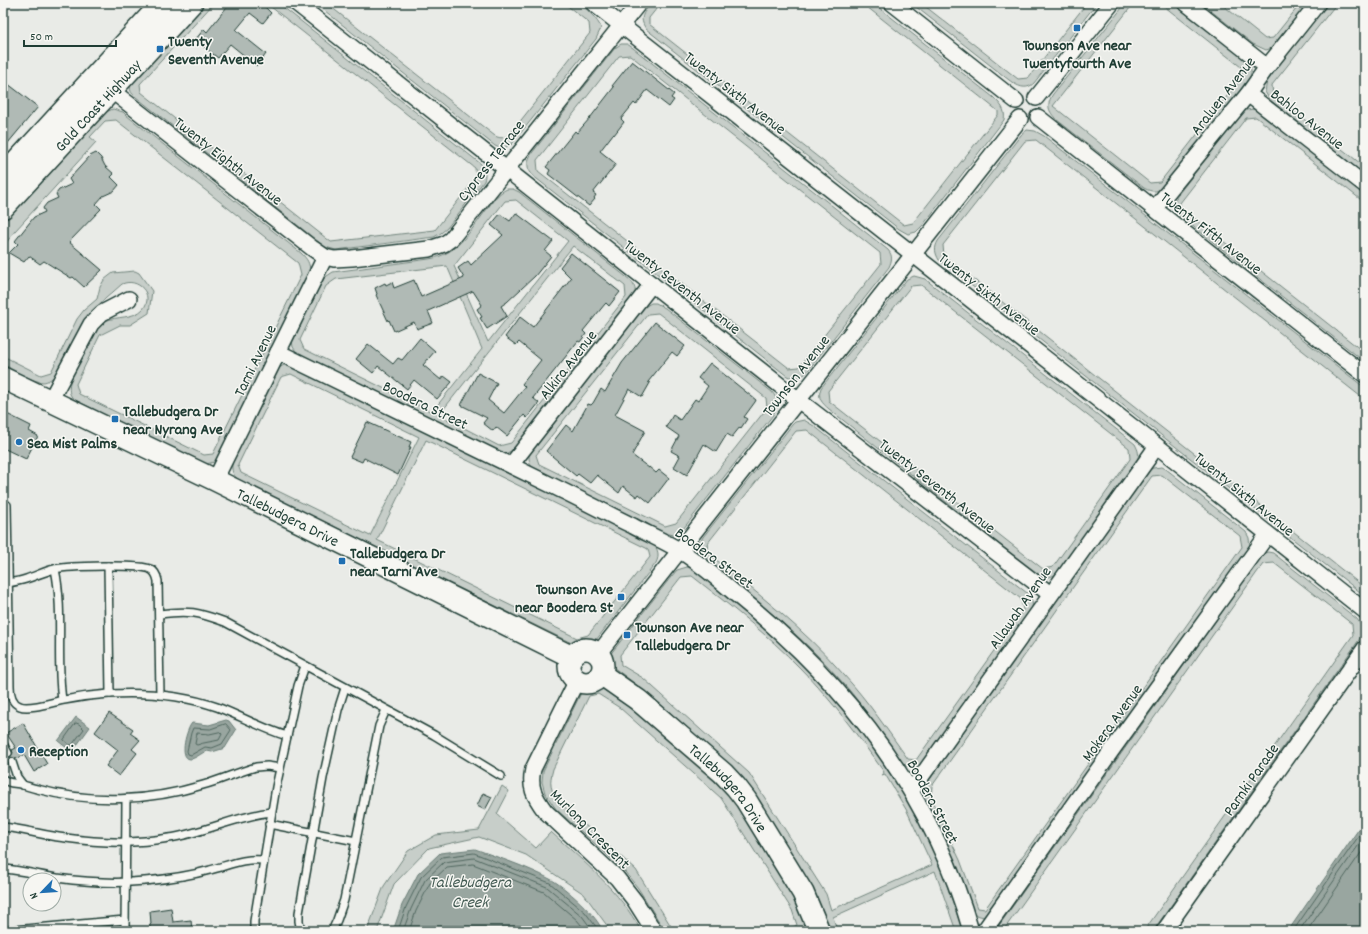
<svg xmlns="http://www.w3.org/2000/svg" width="1368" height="934" font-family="Dekko,sans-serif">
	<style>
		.green { fill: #c7cec9; stroke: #73867e; fill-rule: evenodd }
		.water { fill: #99a6a0; stroke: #687c75 }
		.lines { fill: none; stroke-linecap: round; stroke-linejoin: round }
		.shore { stroke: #50675f; stroke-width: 1 }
		.building { fill: #b0bab5; stroke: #1f3d34 }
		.lane-casing { stroke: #1f3d34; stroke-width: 10 }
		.street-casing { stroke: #1f3d34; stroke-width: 18 }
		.secondary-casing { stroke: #1f3d34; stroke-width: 24 }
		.highway-casing { stroke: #1f3d34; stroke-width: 25 }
		.lane { stroke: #f6f6f2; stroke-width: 7 }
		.street { stroke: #f6f6f2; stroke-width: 15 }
		.secondary { stroke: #f6f6f2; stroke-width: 21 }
		.highway { stroke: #f6f6f2; stroke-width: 22 }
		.poi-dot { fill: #1f6fb2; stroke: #f6f6f2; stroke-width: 1.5 }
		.labels { text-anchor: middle; stroke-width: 3; stroke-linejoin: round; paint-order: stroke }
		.poi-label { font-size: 16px; font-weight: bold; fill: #1f3d34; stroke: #f6f6f2; text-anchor: start }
		.street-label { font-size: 16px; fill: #1f3d34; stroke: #f6f6f2 }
		.water-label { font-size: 17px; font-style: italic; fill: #445c54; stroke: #f6f6f2 }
	</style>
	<rect width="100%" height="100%" fill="#e9ebe7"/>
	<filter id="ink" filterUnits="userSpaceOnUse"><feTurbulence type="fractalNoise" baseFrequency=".025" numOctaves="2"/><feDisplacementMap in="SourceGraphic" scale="8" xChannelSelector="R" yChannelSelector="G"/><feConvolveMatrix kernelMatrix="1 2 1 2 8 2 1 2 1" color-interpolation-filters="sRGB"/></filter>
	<g filter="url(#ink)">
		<g class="green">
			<path d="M206,3H214L140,84L141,92L331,242L435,230L476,178L475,168L266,3H278L481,164C485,168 486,175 484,181L447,228L441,233L434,237L336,250L325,247L136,97C131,93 129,90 131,84Z"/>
			<path d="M315,3H326L495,136C501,139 505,138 510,134L590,33L589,23L564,3C568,3 574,2 577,3C585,6 599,21 601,28L596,39L512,144L502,149L495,146Z"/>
			<path d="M651,3H661L649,18V24L904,225L913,223L998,115V111L862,3H873L993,97C1000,104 1006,109 1004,120L923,225L916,232L908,234L899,229L646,29C638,17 644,13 651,3Z"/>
			<path d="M911,3H921L1018,79L1028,78L1087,3H1097L1034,83C1026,91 1017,86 1009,80Z"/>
			<path d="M1126,3H1134L1053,106L1150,183L1160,182L1242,77L1241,67L1160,3H1172L1248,62C1255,72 1249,80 1243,88L1160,190C1154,192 1149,191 1144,188L1057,120C1048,111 1046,105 1053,94Z"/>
			<polygon points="1201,3 1220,3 1265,39 1273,38 1301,3 1310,3 1275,47 1266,50 1253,44"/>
			<polygon points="1328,3 1337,3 1272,85 1273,95 1365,167 1365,175 1270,100 1265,92 1267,81"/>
			<path d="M621,44H627L633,48L888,250C893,256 892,260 889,267L806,373C800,379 794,379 787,376L537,179C527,171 525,164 532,153L615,48ZM630,55L880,253L881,264L799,367L789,368L538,171L537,160L619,56Z"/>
			<path d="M113,109L123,112L126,115L301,253C307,259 310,263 310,272L219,457L214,462L206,464L75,400C68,395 69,389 70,382C77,367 92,328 105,321C116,316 134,319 143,309C155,295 138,277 122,284L88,314L81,325L59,371C55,376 50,381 44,382C34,383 12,369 3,364V356L41,375L51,372L77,319L84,310L97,299L100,287L104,280L109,276L113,273L135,271L139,273L152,291L149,313L130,325H120L100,335L76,384L79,394L204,455L213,454L301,275L298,263L116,120L105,121L90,137L96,142L15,231L3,247V223L106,112Z"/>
			<path d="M1254,109L1266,116L1365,194V203L1256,117L1246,118L1180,203V207L1365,353V362L1180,216C1172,208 1173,202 1179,193L1239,117L1246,110Z"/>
			<path d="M1027,130L1035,131L1044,136L1365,388V400L1036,140L1025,141L943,245L944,256L1365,588V596L939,260C935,253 934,248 938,241L1021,135Z"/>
			<path d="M507,189H513L519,192L630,280C634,285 636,288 635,295L513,450L505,454L494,450L297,353L293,347L292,341L324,278L333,272L429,259C457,255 471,230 487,209C493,201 498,193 507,189ZM516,200L568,241L488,342L454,266L505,201ZM573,246L625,286L626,297L511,443L499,446L439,415ZM447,266L482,349L432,412L304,349L300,340L326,286L336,279Z"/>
			<path d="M914,276L925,279L1135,444C1138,450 1140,454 1137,461L1056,574C1050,578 1045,578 1039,576L829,409C822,403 817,398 821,388L904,283L907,279ZM921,285L1129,448L1130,459L1053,567L1043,569L829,401L828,391L911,286Z"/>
			<path d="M651,303H656L665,308L772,392C779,400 778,406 773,415L683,529L674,535L664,533L534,470C529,463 528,459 530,451L643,308ZM658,313L766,398L767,408L676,523L665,526L539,464L536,455L648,314Z"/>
			<path d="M284,365H289L652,542C658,549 660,555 656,563L596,640C581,650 572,643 557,636L239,480C231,474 231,468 233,459L275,373L279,368ZM291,374L419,437L370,536L241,473L238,465L281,377ZM426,440L648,549L650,557L588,635L577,638L377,540Z"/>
			<path d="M804,420L814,426L1027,593C1032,599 1034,603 1031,610L921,765C915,769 910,769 904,764C883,738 866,709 844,684C802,635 751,596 701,556C697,548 699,544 703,537L792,425L795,422ZM807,430L1021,599L1023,610L916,760L908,759C888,731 868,701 844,675C804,629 756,592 709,554L707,544L796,431Z"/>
			<path d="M1162,467L1166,469L1246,532L1249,538L1250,547L987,916L984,917L976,915L971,907L924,797L925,786L1147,471L1153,468ZM1162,475L1240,536L1242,547L985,909L978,908L960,860L931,799L932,786L1152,476Z"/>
			<polygon points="1268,552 1273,553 1357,619 1362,627 1361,637 1153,931 1144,931 1353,635 1352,624 1274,563 1263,564 1003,931 995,931 1261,557 1264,553"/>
			<path d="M687,567L692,568L701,575L770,632L828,689L874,747L895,779L922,827L942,871L963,931H956L935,871L833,917L837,931H829L817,897L745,780L729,764L650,695L609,664V656L671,577L677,570ZM692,576C729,605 767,634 800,668C832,700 858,736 884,772L882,775L885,774L907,811L932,865L831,910L826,894L749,773L643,678L621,665L620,655L681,577Z"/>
			<path d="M592,687L601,688L627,706L721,787L731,796L799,906L808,931H785L797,925L792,910L721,798L620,708L598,694L589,696L553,769C549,784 550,789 559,802L636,870L674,931H665L638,888L625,872L602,850L556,809L545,793L542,782L543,771L581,693L584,689Z"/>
			<path d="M502,786L509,791L497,814L536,848L551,832C584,862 620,891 641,931H611L584,894L526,855L479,837L429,848L394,884L377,931H367L384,886L408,851L436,835L479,830Z"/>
		</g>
		<g class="water">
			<polygon points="76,717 90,727 72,752 58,741"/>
			<path d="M226,720L229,721L236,730L225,748L212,752L207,751C201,753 195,759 190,759C178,758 187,728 192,723L209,725Z"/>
			<polygon points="1365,820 1365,931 1288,931"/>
			<path d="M475,849C500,858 527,867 550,879C563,885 600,918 602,931H393L402,905L418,874L440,853Z"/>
		</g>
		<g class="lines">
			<g class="shore">
				<polygon points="76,723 79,724 84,729 72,745 70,745 64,740"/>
				<polygon points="226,724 231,730 222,744 212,748 205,747 191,755 188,754 187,751 191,733 193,728 210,729"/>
				<path d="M220,732L222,734L219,740C211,742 205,742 197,745L195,744L197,733L209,734Z"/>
				<polyline points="398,931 406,907 421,877 442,857 474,853 550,883 585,912 597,928 598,931"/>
				<polyline points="403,931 411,909 425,880 444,862 474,858 547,887 582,916 593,931"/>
				<polyline points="409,931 416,911 430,883 447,867 473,864 544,892 577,920 586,931"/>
				<polyline points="1293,931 1365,827"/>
				<polyline points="1299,931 1365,836"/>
				<polyline points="1307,931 1365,847"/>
			</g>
		</g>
		<g class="building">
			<polygon points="230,3 261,3 271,13 263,23 250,13 236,30 266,54 257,66 230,44 218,58 195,40 204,29 207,32"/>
			<polygon points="632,61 674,94 671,98 674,100 669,107 647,90 636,105 634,103 621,119 624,122 614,135 613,134 600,151 616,164 593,193 596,195 594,198 595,199 589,206 548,174 550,170 546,167 575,131 577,133 590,118 614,87 612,86"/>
			<polygon points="3,80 38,107 3,149"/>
			<polygon points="96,153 101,158 105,166 114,174 111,177 119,185 114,191 103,196 96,204 101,209 69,242 102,270 84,287 73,277 71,278 44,261 40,264 29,256 24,262 9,253 18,244 15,241 34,217 45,212 43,208 47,203 58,198 56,194 59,190 72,184 69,179 90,156"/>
			<polygon points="516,213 553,241 545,251 551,256 535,276 507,302 501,306 507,316 487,329 480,318 482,317 477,309 482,305 473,291 428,311 433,323 417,329 414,322 394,331 389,320 388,321 376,295 377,294 375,288 385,283 386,285 392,282 394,288 414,280 421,297 464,278 458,268 468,261 471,265 503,235 491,225 500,214 510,221"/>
			<polygon points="571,253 620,292 609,306 606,303 605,304 583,331 586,334 580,342 578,341 533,398 539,403 527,418 524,415 507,436 496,427 493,431 483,423 487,418 461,405 478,373 497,383 488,400 504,413 525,387 522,384 541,360 519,342 516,345 505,337 520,317 533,327 571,278 560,267"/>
			<polygon points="655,322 685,346 677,356 672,352 648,382 650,383 642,397 629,389 615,415 645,431 632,455 649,468 649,467 656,473 659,470 669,478 650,503 639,494 637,497 623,486 619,493 597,475 590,483 578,474 576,476 546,451 566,425 573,431 588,404 591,405 593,403 601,389 605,392 622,363"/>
			<polygon points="420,338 435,351 423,365 441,380 444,376 452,382 437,399 414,380 407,389 378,366 373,373 356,359 368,344 393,364 398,358 402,360"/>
			<polygon points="710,363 756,400 755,402 744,417 747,419 741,428 740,427 732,437 727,434 716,452 704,444 687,475 674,467 680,456 671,451 679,436 666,427 673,415 680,420 695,399 698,401 708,386 698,378"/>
			<polygon points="3,412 31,426 29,431 38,436 26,459 3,448"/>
			<polygon points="367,422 411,442 409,447 411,447 398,475 364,458 362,462 350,457"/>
			<polygon points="109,713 133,729 130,733 140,740 132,749 137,753 119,776 106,766 118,750 95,732"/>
			<polygon points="23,723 47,764 34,772 24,755 16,759 10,757 13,753 12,750 16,748 6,733"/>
			<polygon points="483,793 492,797 485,810 477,806"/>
			<polygon points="171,908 173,922 191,920 192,931 150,931 150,925 151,924 150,911"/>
		</g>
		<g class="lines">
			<g class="lane-casing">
				<g id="lane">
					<path d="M7,505L10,686C10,694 11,703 20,706C29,710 53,702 64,700C79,697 94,695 109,694C145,692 183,695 217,707C241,716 263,729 287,736"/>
					<polyline points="108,566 110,694"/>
					<path d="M55,569C64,612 56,657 62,700"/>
					<path d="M8,583C14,582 20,581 26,579C36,576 45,571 55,569C68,566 139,564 150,569C155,571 157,576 158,581L160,695"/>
					<path d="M160,614C188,610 198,612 225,622L434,735L501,776"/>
					<polyline points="3,744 8,753"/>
					<polyline points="12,762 17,777 23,785"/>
					<path d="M3,779C11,785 14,782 23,785C27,786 32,788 37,789C92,804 150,801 203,785C221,780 238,772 256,767L267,766L280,768"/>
					<polyline points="269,824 356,841"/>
					<path d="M3,827C24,829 45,836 66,838C100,843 135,844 169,838C204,833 236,816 271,812"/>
					<path d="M3,869C21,870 39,875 57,878C86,882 116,884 145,881C167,879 189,876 210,870C230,865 243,858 263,860"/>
					<polyline points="3,931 125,920"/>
					<polyline points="125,931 126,799"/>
					<polyline points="254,931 254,921 276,787 298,686 305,666"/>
					<polyline points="301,931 299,921 299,913 323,778 338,710 345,688"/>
					<polyline points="332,931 337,920 344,900 379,726 386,710"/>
				</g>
			</g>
			<g class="street-casing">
				<g id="street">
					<polyline points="296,3 806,406 1050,594"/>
					<polyline points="593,3 1157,446 1365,611"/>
					<polyline points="892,3 1016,101"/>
					<polyline points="1186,3 1267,67"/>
					<polyline points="111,90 312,248 325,257 334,259 352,258 429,249 444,244 451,239 639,3"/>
					<polyline points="1248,94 1365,185"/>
					<polyline points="1036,98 1112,3"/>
					<polyline points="1038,117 1365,375"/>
					<polyline points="1154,209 1248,94 1267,67 1318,3"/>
					<path d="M278,352C369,397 461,441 553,486C580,499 606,513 633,526C648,534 664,541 679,550C700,563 719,580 738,596C848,685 932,794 971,931"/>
					<polyline points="50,401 91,324 102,313 129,299"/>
					<polyline points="511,465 652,284"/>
					<polyline points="215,480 325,257"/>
					<polyline points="598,654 1020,119"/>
					<path d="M577,680L533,769C529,787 534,796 545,811L617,878L635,901L654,931"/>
					<polyline points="911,791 1157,446"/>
					<polyline points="984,931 1112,750 1268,534"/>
					<polyline points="1164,931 1365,648"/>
				</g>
			</g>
			<g class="secondary-casing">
				<g id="secondary">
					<path id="s1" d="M3,378L215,480L572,657"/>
					<circle cx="586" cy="666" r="17"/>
					<path id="s2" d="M601,674L638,700L702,755L723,773L736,787L746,800L803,893L819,931"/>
				</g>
			</g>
			<g class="highway-casing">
				<g id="highway">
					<polyline points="3,177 163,3"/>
					<path id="s3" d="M3,207L191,3"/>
				</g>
			</g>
			<use href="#lane" class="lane"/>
			<use href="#street" class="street"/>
			<use href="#secondary" class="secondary"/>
			<use href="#highway" class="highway"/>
		</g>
	</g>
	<g class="poi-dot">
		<rect x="1073" y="24" width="8" height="8" rx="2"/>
		<rect x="156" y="45" width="8" height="8" rx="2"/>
		<rect x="111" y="415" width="8" height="8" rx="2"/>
		<circle cx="19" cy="442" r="4"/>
		<rect x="338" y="557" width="8" height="8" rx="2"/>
		<rect x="617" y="593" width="8" height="8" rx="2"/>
		<rect x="623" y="631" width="8" height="8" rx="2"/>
		<circle cx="21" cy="750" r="4"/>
	</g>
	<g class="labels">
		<g class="poi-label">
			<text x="168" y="46">Twenty<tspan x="168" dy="18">Seventh Avenue</tspan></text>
			<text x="1077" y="50" text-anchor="middle">Townson Ave near<tspan x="1077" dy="18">Twentyfourth Ave</tspan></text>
			<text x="123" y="416">Tallebudgera Dr<tspan x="123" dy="18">near Nyrang Ave</tspan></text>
			<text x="27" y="448">Sea Mist Palms</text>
			<text x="350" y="558">Tallebudgera Dr<tspan x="350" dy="18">near Tarni Ave</tspan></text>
			<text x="613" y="594" text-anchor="end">Townson Ave<tspan x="613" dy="18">near Boodera St</tspan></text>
			<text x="635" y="632">Townson Ave near<tspan x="635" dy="18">Tallebudgera Dr</tspan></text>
			<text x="29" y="756">Reception</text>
		</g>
		<g class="street-label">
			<text transform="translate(736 92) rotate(38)" y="6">Twenty Sixth Avenue</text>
			<text transform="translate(1222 95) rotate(-52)" y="6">Araluen Avenue</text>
			<text dy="6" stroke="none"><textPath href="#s3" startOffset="139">Gold Coast Highway</textPath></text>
			<text transform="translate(1308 118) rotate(38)" y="6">Bahloo Avenue</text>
			<text transform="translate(229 160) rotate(38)" y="6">Twenty Eighth Avenue</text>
			<text transform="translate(490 160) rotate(-52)" y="6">Cypress Terrace</text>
			<text transform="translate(1212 232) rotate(38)" y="6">Twenty Fifth Avenue</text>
			<text transform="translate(683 286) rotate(38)" y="6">Twenty Seventh Avenue</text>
			<text transform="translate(990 293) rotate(38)" y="6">Twenty Sixth Avenue</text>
			<text transform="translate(254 360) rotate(-64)" y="6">Tarni Avenue</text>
			<text transform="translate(567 364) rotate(-52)" y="6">Alkira Avenue</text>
			<text transform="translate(795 375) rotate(-52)" y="6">Townson Avenue</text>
			<text transform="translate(426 404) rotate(26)" y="6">Boodera Street</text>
			<text transform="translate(938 485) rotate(38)" y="6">Twenty Seventh Avenue</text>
			<text transform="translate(1245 493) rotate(39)" y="6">Twenty Sixth Avenue</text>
			<text dy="6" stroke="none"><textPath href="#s1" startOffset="317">Tallebudgera Drive</textPath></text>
			<text transform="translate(715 557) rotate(36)" y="6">Boodera Street</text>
			<text transform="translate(1019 607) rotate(-55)" y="6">Allawah Avenue</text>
			<text transform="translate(1111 722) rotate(-54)" y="6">Mokera Avenue</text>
			<text transform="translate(1250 779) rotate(-55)" y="6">Parnki Parade</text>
			<text dy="6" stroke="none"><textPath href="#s2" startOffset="172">Tallebudgera Drive</textPath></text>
			<text transform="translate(934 801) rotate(62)" y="6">Boodera Street</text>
			<text transform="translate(591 828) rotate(45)" y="6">Murlong Crescent</text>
		</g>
		<g class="water-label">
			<text x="470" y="887">Tallebudgera<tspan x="470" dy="20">Creek</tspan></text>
		</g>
	</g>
	<rect width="1368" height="934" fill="none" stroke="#f6f6f2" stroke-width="16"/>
	<rect x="8" y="8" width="1352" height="918" fill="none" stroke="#1f3d34" stroke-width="1.5" filter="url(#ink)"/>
	<g transform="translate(42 892) rotate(245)"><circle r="19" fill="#f6f6f2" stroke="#a0aca6"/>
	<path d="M0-3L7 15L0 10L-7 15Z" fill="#1f6fb2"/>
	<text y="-6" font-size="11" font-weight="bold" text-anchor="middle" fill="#1f3d34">N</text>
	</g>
	<path d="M24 40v6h92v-6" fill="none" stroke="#1f3d34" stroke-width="2"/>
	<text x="30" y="40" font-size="12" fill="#1f3d34" stroke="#f6f6f2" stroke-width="3" paint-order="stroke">50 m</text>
</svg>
